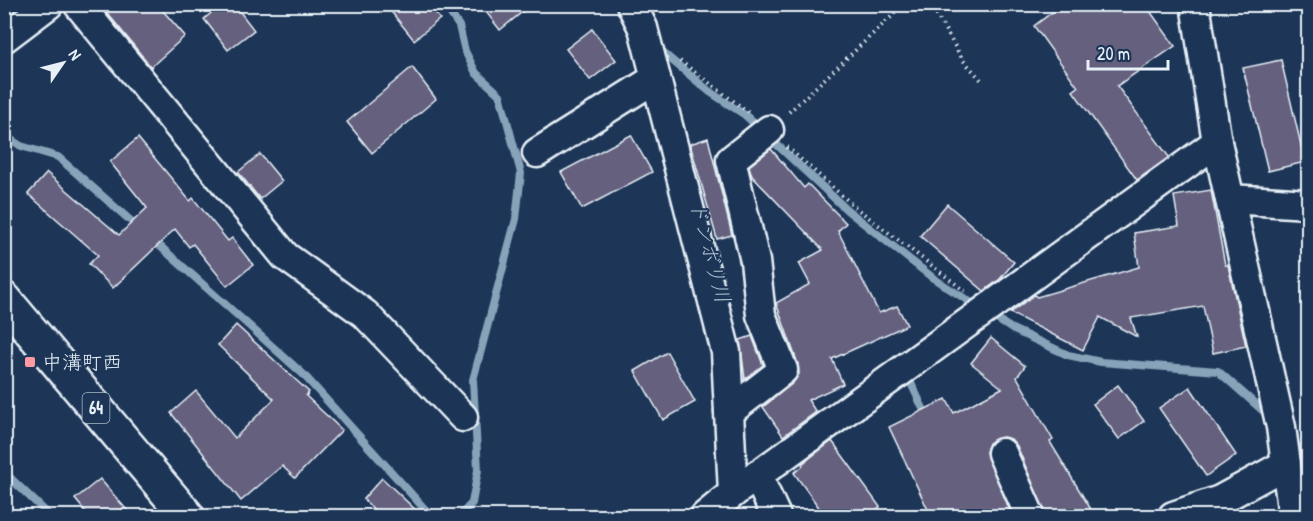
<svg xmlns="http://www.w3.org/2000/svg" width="1313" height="521" font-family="'Patrick Hand','Klee One',sans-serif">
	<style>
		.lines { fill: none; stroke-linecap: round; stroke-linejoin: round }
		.stream { stroke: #87a3b9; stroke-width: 8 }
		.building { fill: #65617e; stroke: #e8f1f8; stroke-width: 1.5 }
		.minor-casing { stroke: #e8f1f8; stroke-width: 33 }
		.major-casing { stroke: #e8f1f8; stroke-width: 38 }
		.path { stroke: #e8f1f8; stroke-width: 4; stroke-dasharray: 1.5 4.5; stroke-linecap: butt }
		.minor { stroke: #1d3557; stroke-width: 28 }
		.major { stroke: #1d3557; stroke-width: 33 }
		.poi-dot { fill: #ff9aa2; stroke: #1d3557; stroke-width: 2 }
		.labels { text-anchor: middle; stroke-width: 4.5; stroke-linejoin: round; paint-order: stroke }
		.shield { fill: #1d3557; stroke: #abb9c8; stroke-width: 1.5 }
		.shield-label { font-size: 18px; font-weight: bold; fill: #e8f1f8 }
		.poi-label { font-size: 20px; fill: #e8f1f8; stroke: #1d3557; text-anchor: start }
		.water-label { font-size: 21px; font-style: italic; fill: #b0c4d3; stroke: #1d3557 }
	</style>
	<rect width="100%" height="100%" fill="#1d3557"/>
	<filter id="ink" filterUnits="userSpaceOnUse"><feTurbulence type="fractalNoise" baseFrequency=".0167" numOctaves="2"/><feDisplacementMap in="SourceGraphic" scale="12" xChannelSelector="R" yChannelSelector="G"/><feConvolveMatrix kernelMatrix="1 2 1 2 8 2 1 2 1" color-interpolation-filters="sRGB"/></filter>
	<g filter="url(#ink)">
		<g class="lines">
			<g class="stream">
				<polyline points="444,4 459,26 465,51 476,73 500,95 521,173 516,219 473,380 478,470 472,503 460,516"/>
				<polyline points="656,47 710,92 745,115 847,210 933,278 1012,329 1068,355 1101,362 1218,371 1270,417"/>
				<polyline points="4,135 21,146 58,157 140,229"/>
				<polyline points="152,239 303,374 431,516"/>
				<polyline points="910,381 928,419"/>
				<polyline points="1291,439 1308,458"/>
				<polyline points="4,472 50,516"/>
			</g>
		</g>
		<g class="building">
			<polygon points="100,4 157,4 185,36 151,67"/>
			<polygon points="222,4 234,4 254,30 228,50 204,19"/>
			<polygon points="385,4 427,4 440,19 414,40"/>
			<polygon points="480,4 532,4 500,30"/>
			<polygon points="1063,4 1145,4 1175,46 1117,86 1169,157 1137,180 1073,91 1078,87 1034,26"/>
			<polygon points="592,29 616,60 590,80 566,49"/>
			<polygon points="1281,60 1305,162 1268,171 1243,68"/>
			<polygon points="412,67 436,99 372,153 347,122"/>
			<polygon points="631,135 652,172 582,209 561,172"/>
			<polygon points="138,138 190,201 193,198 228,241 232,238 253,265 227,286 193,244 189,247 175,229 113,288 89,264 98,255 28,194 47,173 119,235 147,208 110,162"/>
			<polygon points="708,138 732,235 717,239 690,144"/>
			<polygon points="771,149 804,188 808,184 846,223 838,231 879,313 897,306 907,325 832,359 843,384 808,400 816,412 783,436 763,407 793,383 799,374 798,364 776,303 810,284 799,263 823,250 752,176 749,166"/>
			<polygon points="260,154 282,181 260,199 238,172"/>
			<polygon points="1211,190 1225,265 1228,265 1246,346 1213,353 1203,306 1131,318 1137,337 1100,317 1083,350 1010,313 1034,295 1037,297 1139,267 1134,233 1179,226 1174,196"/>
			<polygon points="947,204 1014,262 1000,279 984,291 920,236"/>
			<polygon points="236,325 309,392 306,396 342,430 295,478 282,466 241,501 171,413 196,391 235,438 274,399 218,345"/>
			<polygon points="752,336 763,365 745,379 740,340"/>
			<polygon points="991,338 1025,366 1017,377 1053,440 1050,442 1095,516 1046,516 1017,446 1011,439 1003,437 989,443 986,452 1012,516 931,516 889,427 946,399 954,413 1002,388 971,363"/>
			<polygon points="667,352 695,402 663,420 635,371"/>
			<polygon points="1118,385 1144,421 1119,439 1093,404"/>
			<polygon points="1190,387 1236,455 1206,476 1159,408"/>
			<polygon points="832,441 880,507 867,516 825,516 794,473 803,466 802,464"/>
			<polygon points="382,478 422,516 381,516 363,499"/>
			<polygon points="100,479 132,516 89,516 75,499"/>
		</g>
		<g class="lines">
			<g class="minor-casing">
				<g id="minor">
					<polyline points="78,4 285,256 365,314 463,417"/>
					<polyline points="631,4 643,28 726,352 733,493"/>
					<polyline points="1195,4 1217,142 1281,427 1293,516"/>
					<polyline points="4,38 49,4"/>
					<polyline points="537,153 656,78"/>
					<polyline points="1230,199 1308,204"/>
					<polyline points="729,412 783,370 761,315 755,261 731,160 769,130"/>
					<polyline points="1002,453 1030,516"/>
					<polyline points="757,475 776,516"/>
					<polyline points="705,516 733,493 1217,142"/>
					<polyline points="1173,516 1220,500 1286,464"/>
				</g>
			</g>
			<g class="major-casing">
				<polyline id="major" points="4,299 187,516"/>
			</g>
			<g class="path">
				<polyline points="930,4 963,60 983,82"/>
				<polyline points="680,61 748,112"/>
				<polyline points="789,112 905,4"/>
				<polyline points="787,147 855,207 965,291"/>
			</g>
			<use href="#minor" class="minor"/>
			<use href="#major" class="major"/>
		</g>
	</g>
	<rect class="poi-dot" x="24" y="356" width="12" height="12" rx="3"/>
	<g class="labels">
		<rect class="shield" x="82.5" y="393" width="27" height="30" rx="4.5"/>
		<g class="shield-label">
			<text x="96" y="414">64</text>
		</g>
		<g class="poi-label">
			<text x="42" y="369">中溝町西</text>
		</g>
		<g class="water-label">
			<text transform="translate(710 252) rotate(75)" y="7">ドンボリ川</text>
		</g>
	</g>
	<rect width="1313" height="521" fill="none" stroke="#1d3557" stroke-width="24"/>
	<rect x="12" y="12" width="1289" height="497" fill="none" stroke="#e8f1f8" stroke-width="2" filter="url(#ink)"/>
	<g transform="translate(63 63) rotate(55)" stroke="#1d3557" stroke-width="4.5" paint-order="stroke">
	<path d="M0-4.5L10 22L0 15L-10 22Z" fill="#e8f1f8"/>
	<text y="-9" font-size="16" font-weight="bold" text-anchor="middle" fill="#e8f1f8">N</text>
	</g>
	<path d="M1088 60v9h80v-9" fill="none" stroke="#e8f1f8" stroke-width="3"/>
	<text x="1097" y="60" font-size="18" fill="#e8f1f8" stroke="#1d3557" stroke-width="4.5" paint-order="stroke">20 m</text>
</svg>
